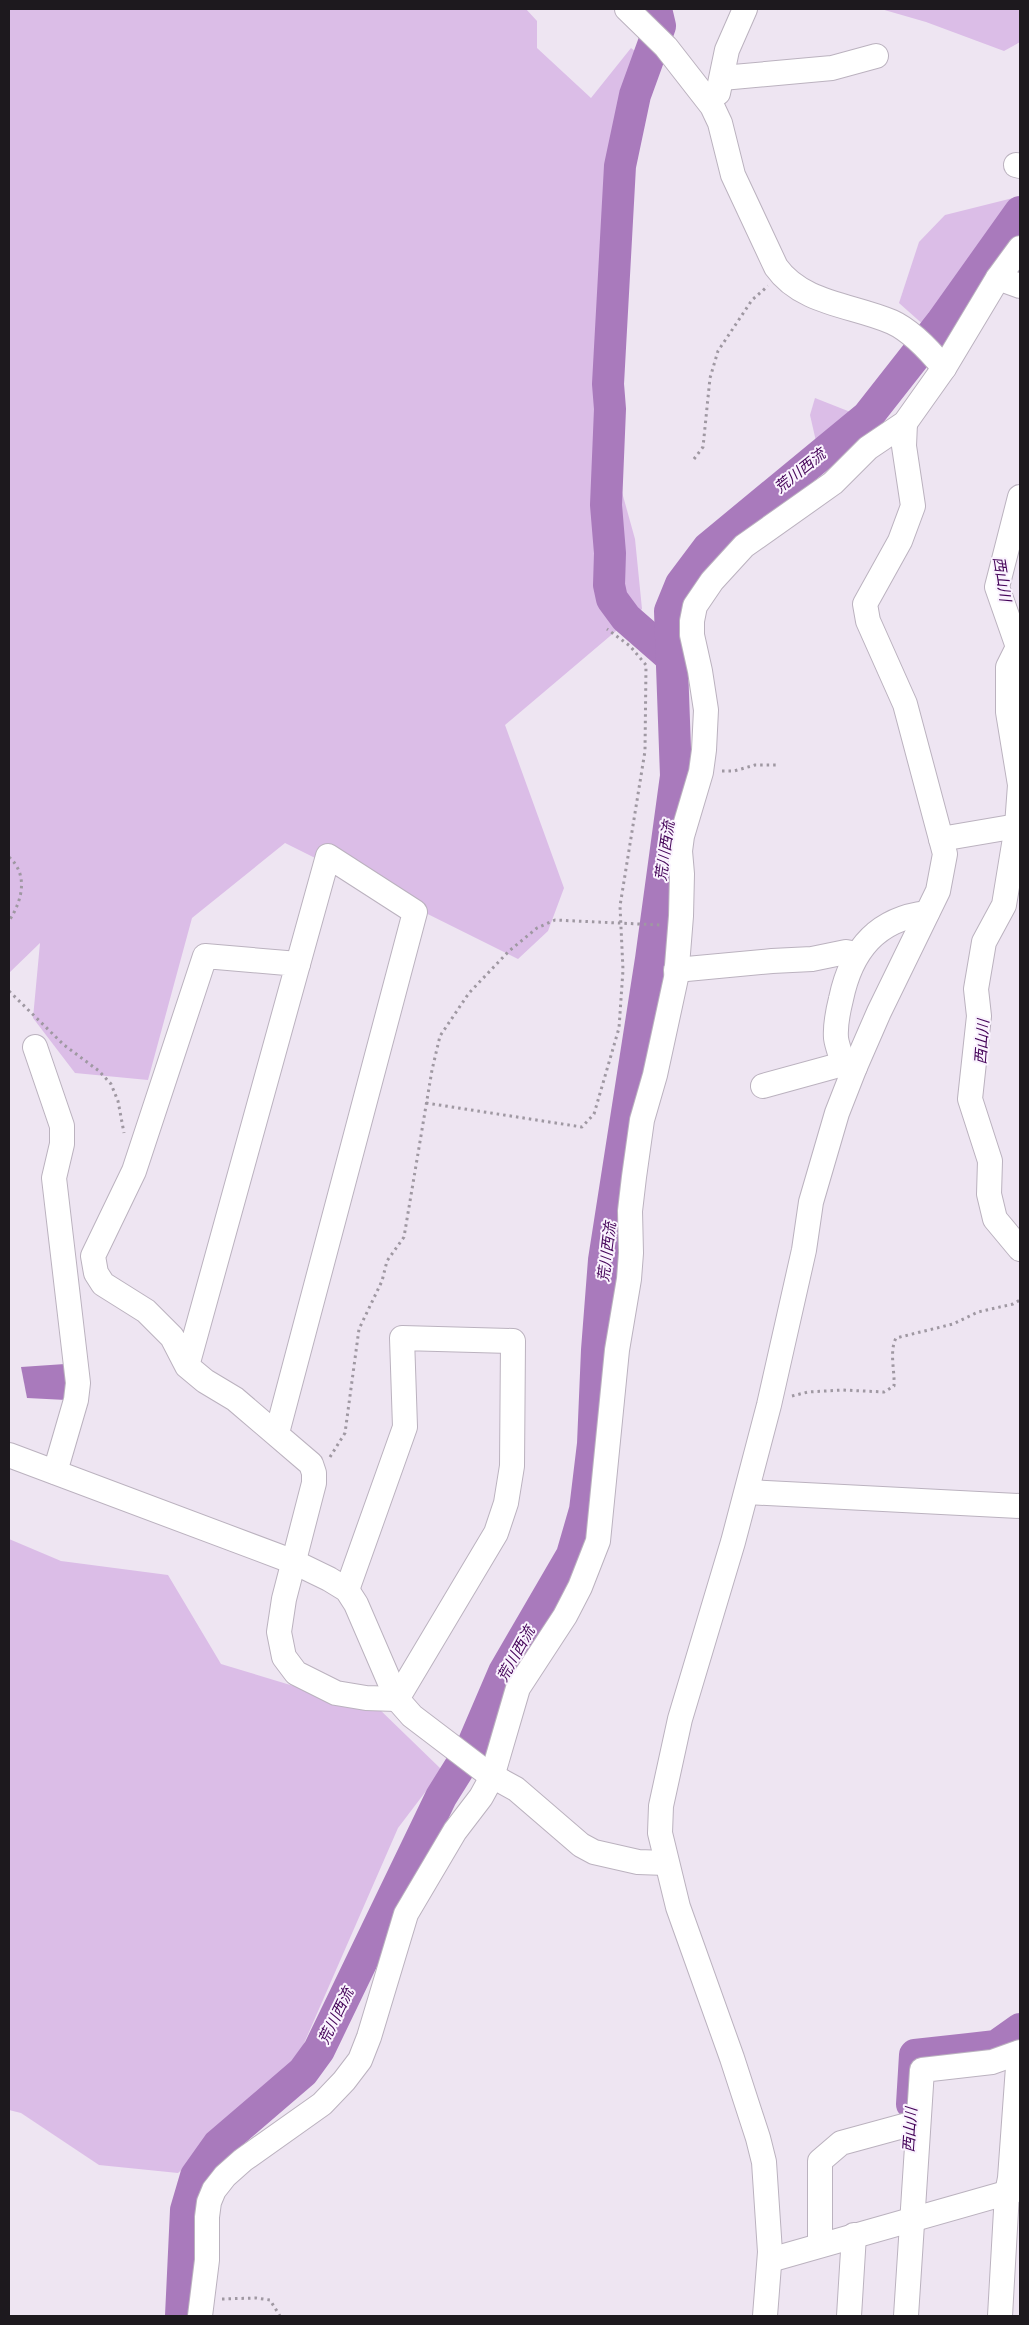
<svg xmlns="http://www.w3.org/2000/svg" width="1029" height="2325" font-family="Mulish,'Noto Sans JP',sans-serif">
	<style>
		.green { fill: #dbbde7 }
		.water { fill: #a97abc }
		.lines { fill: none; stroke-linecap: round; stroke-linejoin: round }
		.river { stroke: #a97abc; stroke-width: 32 }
		.minor-casing { stroke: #bbb2bf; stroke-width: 26 }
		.path { stroke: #9f98a2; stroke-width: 3; stroke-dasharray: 2.5 4; stroke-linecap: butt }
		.minor { stroke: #fff; stroke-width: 24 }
		.labels { text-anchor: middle; stroke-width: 4; stroke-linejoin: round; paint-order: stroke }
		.water-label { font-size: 15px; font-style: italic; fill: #450459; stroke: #faf3fe }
	</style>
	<rect width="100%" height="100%" fill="#eee5f2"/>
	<g class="green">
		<polygon points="9,9 526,9 537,21 537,48 591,98 631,48 652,64 620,231 605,431 635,539 642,609 505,725 564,888 548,931 518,959 285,843 192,918 148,1080 75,1073 33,1018 40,943 9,973"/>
		<polygon points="881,9 1020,9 1020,42 1004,51 926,22"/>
		<polygon points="1013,198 1002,243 955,330 926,327 899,303 919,242 945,215"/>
		<polygon points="815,398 858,415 836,453 818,450 810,415"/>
		<polygon points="9,1539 61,1561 168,1575 221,1664 320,1694 375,1705 442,1770 398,1828 288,2080 178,2173 99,2165 21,2113 9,2110"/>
	</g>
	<polygon class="water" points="65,1364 68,1387 66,1400 27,1398 21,1367"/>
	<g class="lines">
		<g class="river">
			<polyline points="656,9 660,26 635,95 620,166 608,384 610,409 606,505 610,553 609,585 612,599 626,618 673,659"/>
			<polyline points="912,2104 915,2055 996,2046 1020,2029"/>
			<polyline points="181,2316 186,2210 196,2176 218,2145 303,2072 319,2050 441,1797 471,1749 504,1672 572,1555 585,1510 593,1444 597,1350 604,1260 651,959 676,776 670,611 681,584 708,548 868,416 941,323 1020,212"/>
		</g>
		<g class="minor-casing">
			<g id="minor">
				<path d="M627,9L666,47L712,106L720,123L733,175L776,267C802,304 853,305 892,322C912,331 930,351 944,368"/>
				<polyline points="722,78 832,68 876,56"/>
				<polyline points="718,93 727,50 745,9"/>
				<polyline points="1016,165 1020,166"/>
				<polyline points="998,278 1020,286"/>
				<polyline points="1020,497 997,587 1018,647 1008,667 1008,712 1020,785 1017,826 1004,905 984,942 976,989 979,1016 970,1099 990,1161 989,1194 995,1219 1020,1249"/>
				<polyline points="941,839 1017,826"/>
				<polyline points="676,970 772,961 812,959 846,952 857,954"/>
				<polyline points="35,1047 62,1126 62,1144 54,1178 78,1383 76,1400 55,1472"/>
				<path d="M855,1067L843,1064C841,1055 837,1046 836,1038C835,1025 838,1011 841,999C851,951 876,919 927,913"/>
				<polyline points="763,1086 843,1064"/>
				<polyline points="187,1366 298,964 205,956 134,1171 93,1256 96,1273 103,1284 146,1311 172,1337 187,1366 205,1381 235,1399 311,1464 314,1473 314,1483 284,1599 279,1632 284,1657 296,1673 336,1693 366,1698 397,1699 496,1533 506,1503 512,1466 513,1341 402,1338 405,1427 347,1590"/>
				<polyline points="277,1433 415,912 328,856 298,964"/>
				<polyline points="9,1455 294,1562 329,1579 347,1590 356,1604 397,1699 412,1716 487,1773 516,1789 581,1845 594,1852 638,1862 666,1863"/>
				<polyline points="747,1492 1020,1506"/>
				<polyline points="820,2245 820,2161 841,2143 918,2122"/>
				<polyline points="770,2260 1020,2189"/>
				<polyline points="200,2316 207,2260 207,2217 209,2202 214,2190 225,2176 243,2160 322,2104 344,2081 360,2060 369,2037 406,1914 455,1831 481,1797 492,1777 518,1688 565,1616 580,1587 598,1541 617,1350 629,1279 631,1253 630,1211 634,1177 642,1120 655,1075 676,978 681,916 682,874 680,851 682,836 701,772 704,750 706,710 700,671 692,635 692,621 695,606 712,581 744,546 833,483 868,448 905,423 944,368 998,278 1020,248"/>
				<polyline points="765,2316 770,2252 764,2162 758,2138 732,2058 678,1907 660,1833 661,1806 680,1719 733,1542 769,1405 804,1250 811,1202 837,1113 855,1067 879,1012 938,891 945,854 905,704 868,621 865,604 900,541 913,506 904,446 905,423"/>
				<polyline points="849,2316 854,2235"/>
				<polyline points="906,2316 922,2070 992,2062 1020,2052"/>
				<polyline points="1000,2316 1007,2193 1010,2178 1019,2053"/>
			</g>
		</g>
		<g class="path">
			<polyline points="694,459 703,447 710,378 718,351 752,300 768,286"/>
			<polyline points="722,771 734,771 755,765 778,765"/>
			<path d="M9,857C29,875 22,901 9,921"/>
			<polyline points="9,991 64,1045 99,1071 111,1084 118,1101 124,1133"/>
			<polyline points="426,1103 582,1127 594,1114 619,1028 623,970 620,906 645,751 646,665 630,646 607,629"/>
			<path d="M792,1396L808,1392L843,1390L884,1392L894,1386C895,1371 889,1352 896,1338L953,1324L978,1312L1013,1304L1020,1300"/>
			<polyline points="330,1457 345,1433 359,1329 382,1281 387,1261 404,1237 432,1070 440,1036 469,993 509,951 537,928 555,920 660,925"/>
			<polyline points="222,2299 256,2298 270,2300 280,2316"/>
		</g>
		<use href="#minor" class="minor"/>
	</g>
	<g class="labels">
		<g class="water-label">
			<text transform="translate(800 471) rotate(-39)" y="5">荒川西流</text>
			<text transform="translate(1002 579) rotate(81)" y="5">西山川</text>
			<text transform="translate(665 851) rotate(-82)" y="5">荒川西流</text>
			<text transform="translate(982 1042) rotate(-86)" y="5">西山川</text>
			<text transform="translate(607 1252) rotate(-83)" y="5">荒川西流</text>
			<text transform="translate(516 1654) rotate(-61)" y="5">荒川西流</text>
			<text transform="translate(336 2016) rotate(-64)" y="5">荒川西流</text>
			<text transform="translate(910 2130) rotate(-86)" y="5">西山川</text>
		</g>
	</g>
	<rect width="1029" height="2325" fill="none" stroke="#1d191e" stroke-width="20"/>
</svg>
